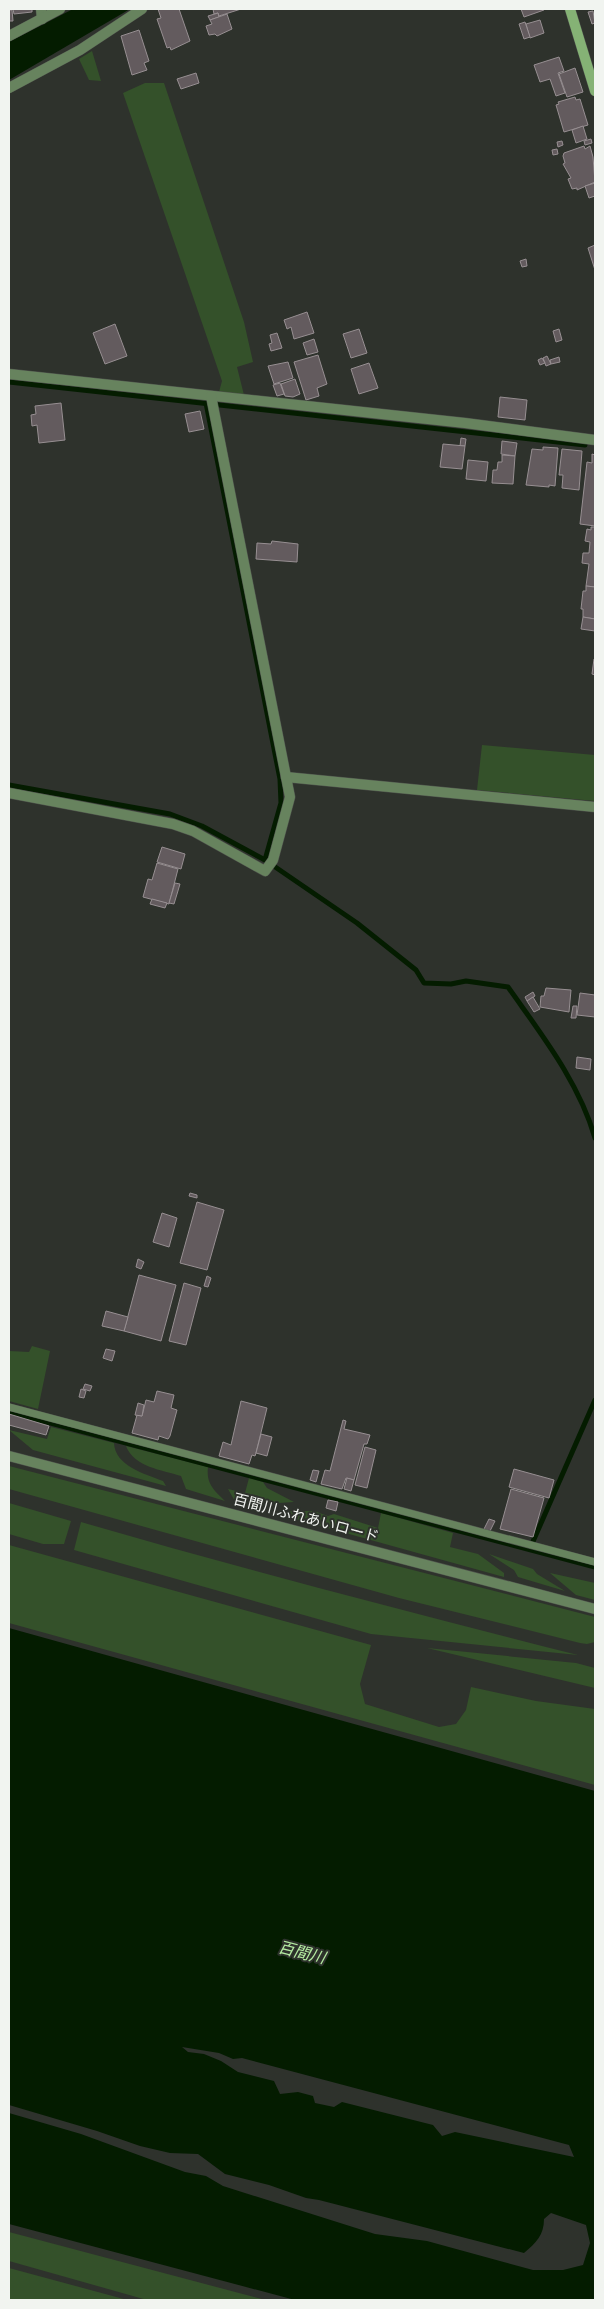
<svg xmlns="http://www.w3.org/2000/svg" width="604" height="2309" font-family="Raleway,'Noto Sans JP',sans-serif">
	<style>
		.green { fill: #34512a }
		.water { fill: #041c00; fill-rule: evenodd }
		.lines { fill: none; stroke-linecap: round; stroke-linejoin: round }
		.stream { stroke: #041c00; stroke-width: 5 }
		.building { fill: #635b5e; stroke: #978f92 }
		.service-casing { stroke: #4d514b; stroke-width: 8 }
		.minor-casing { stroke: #4d514b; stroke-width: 11 }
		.tertiary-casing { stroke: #4d514b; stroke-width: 11 }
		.secondary-casing { stroke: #4d514b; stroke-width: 11 }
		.service { stroke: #67835e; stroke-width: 7 }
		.minor { stroke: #67835e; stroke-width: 10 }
		.tertiary { stroke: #67835e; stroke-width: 10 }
		.secondary { stroke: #85b275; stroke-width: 10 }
		.labels { text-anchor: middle; stroke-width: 4; stroke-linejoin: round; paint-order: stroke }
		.street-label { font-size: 15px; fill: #f1f4f0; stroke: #2e322c }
		.water-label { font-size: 16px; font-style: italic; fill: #b5eca2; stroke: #2e322c }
	</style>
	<rect width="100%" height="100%" fill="#2e322c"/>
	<g class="green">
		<polygon points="92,51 101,81 89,80 79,59"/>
		<polygon points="145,83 164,83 244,322 253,362 237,367 244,395 219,392 222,381 123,93"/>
		<polygon points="482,745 595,755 595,801 477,790"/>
		<polygon points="32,1346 50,1351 38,1409 9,1401 9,1351 29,1352"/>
		<path d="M51,1427L114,1443C115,1466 145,1474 163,1481L166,1486L33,1450L9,1430L47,1439Z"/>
		<path d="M126,1446L208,1467C206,1484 214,1490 225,1501L186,1489L181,1476C162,1470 134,1467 126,1446Z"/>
		<polygon points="9,1466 595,1617 595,1642 587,1644 580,1643 399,1598 9,1489"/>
		<polygon points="249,1478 263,1482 267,1488 294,1502 278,1503 261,1509 236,1503 228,1489 245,1493"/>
		<polygon points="9,1503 71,1521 64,1544 43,1544 9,1534"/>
		<polygon points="280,1511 314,1511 328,1516 334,1514 378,1528 381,1513 453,1533 450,1547 478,1554 504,1573 504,1577 277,1514"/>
		<path d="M81,1522C246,1570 412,1613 578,1655L371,1634L74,1550Z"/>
		<polygon points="9,1545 371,1645 360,1684 365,1704 439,1727 456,1724 466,1710 471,1687 536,1701 595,1709 595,1785 9,1623"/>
		<polygon points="489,1554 533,1569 537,1574 565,1591 518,1577 514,1570"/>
		<polygon points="550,1573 595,1583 595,1600 576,1595"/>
		<polygon points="427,1648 576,1663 595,1668 595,1688"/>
		<polygon points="9,2232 239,2293 266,2300 147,2300 9,2261"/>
		<polygon points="9,2268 120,2298 127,2300 9,2300"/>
	</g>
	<g class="water">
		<polygon points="73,9 130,9 9,80 9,42"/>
		<path d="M9,1628L595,1791V2300H295L9,2224V2113L81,2134L185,2172L206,2176L223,2186L375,2234L427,2241L533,2270H563L583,2265L590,2243L586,2225L551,2213L544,2219C544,2235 536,2243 524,2253L319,2200L306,2198L269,2185L225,2174L198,2154L170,2153L140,2146L97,2131L9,2105ZM182,2047L219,2053L233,2059L242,2058L569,2145L574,2157L455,2132L442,2136L433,2125L342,2102L334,2107L315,2103L313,2096L298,2092L280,2094L274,2081L238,2072L221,2061L204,2054L188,2052Z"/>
	</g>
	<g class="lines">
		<g class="stream">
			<polyline points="9,382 585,445"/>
			<polyline points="206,403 280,779 281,803 265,860"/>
			<path d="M9,785L170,814L202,826L265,860L357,923L416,970L424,983L451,984L466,981L508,987C541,1034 579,1082 595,1138"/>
			<polyline points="9,1412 595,1567"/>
			<polyline points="531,1546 595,1400"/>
		</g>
	</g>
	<g class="building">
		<polygon points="13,9 32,9 32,12 14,14"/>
		<polygon points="158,9 179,9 190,41 171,50 170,47 167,48 157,19 161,18"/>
		<polygon points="213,9 241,9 219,16 218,13 214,14"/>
		<polygon points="521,9 544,9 544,10 524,17"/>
		<polygon points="9,10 12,10 13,21 9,21"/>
		<polygon points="593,11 595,23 592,24 588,12"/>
		<polygon points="218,13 219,17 210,20 208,16"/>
		<polygon points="227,14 232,29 217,36 215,34 209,35 206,26 212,24 210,20"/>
		<polygon points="540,20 544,33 530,38 526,24"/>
		<polygon points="525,22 530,37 524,39 519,24"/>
		<polygon points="139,30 149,61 144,63 147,70 132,75 121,36"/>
		<polygon points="559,57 564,71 558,73 565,93 556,96 550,79 540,82 534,65"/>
		<polygon points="575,68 583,92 567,97 559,74"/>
		<polygon points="196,73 199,83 181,89 177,79"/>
		<polygon points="575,97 576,100 580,99 588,125 564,132 556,105 559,104 558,102"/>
		<polygon points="583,126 587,139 576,143 572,130"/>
		<polygon points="591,139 592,143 585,145 584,141"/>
		<polygon points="562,141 563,145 558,147 557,142"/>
		<polygon points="584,146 585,149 590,146 593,157 595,182 577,190 577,188 572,189 568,179 571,178 563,164 565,163 563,156 564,153"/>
		<polygon points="557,149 558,154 553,155 552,150"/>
		<polygon points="595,183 595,196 589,198 585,186"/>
		<polygon points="595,245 595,270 588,248"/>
		<polygon points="526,259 527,266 522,267 520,261"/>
		<polygon points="307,312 314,333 294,339 291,327 287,329 284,320"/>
		<polygon points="115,324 127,356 105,364 93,333"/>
		<polygon points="359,329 367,353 351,358 343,334"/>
		<polygon points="559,329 562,340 556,342 553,331"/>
		<polygon points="277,333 282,348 271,351 269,344 272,343 270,335"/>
		<polygon points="314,339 318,352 307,355 303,343"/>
		<polygon points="318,355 327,384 317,388 319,396 306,400 294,362"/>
		<polygon points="547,356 551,364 546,366 543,358"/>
		<polygon points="559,357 560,362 551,364 550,360"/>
		<polygon points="542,358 545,363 540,365 538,360"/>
		<polygon points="288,362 293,378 274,384 268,366"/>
		<polygon points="369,363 378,388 359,394 351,369"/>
		<polygon points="295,379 300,394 293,397 285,396 281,384"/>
		<polygon points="280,383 284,394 277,396 273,385"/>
		<polygon points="500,397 527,400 525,420 498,417"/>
		<polygon points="61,403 65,440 39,443 37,425 32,426 31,415 36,414 35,406"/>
		<polygon points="200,411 204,429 189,432 185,414"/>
		<polygon points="461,438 466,439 465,446 460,446"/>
		<polygon points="502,441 517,443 515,456 501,454"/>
		<polygon points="443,444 465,446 462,469 440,467"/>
		<polygon points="543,447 558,448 555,486 549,485 549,487 526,485 532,449 543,450"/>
		<polygon points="562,449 582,451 579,490 562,488 563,475 559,475"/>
		<polygon points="592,454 595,455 595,526 580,524 587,462 592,463"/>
		<polygon points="502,455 515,456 513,484 492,483 493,470 497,470 498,462 502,462"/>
		<polygon points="468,460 488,462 486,481 466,479"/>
		<polygon points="591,527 595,527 595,587 586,586 589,564 582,563 583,553 589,553 590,542 585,541 587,529 591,530"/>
		<polygon points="272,541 298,544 297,562 256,559 257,543 271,544"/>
		<polygon points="586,586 595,587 595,619 583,617 583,609 581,609 583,591 586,591"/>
		<polygon points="583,617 595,619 595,631 581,629"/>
		<polygon points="594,659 595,659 595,675 592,674"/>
		<polygon points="162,847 185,854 181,869 157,862"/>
		<polygon points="157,863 178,869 169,904 143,897 148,879 152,880"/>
		<polygon points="175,883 180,884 174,904 169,903"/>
		<polygon points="152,899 167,903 165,908 150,904"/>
		<polygon points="546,988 571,990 569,1012 540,1007 541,996 544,996"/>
		<polygon points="533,992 535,996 527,1001 525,997"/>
		<polygon points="580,993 595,995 595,1017 577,1015"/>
		<polygon points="533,997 540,1009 534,1012 527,1001"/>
		<polygon points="573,1006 577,1006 576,1018 571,1018"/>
		<polygon points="577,1057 591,1059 590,1070 576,1068"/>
		<polygon points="190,1193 197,1195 197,1198 189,1196"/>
		<polygon points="197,1202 224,1210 207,1270 180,1263"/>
		<polygon points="162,1213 177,1218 169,1247 153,1242"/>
		<polygon points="138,1259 144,1262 141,1269 136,1267"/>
		<polygon points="139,1275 176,1285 161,1341 124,1331"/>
		<polygon points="207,1276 211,1278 208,1287 204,1286"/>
		<polygon points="184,1283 201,1288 186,1345 169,1341"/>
		<polygon points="106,1311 128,1317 124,1331 102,1326"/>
		<polygon points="106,1349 115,1351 112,1361 103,1358"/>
		<polygon points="85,1384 92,1386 90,1391 83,1389"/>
		<polygon points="81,1389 86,1391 84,1398 79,1397"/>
		<polygon points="157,1391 174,1395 171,1408 177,1410 170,1436 168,1439 159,1436 158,1440 132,1433 137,1415 142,1416 146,1400 154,1402"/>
		<polygon points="241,1401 267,1408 256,1453 255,1456 252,1455 249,1464 219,1456 223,1442 231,1445"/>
		<polygon points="138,1403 144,1405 142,1416 135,1415"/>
		<polygon points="9,1414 49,1426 46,1435 9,1425"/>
		<polygon points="343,1420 346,1421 344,1429 370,1435 367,1444 364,1444 354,1480 346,1478 342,1489 321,1484 325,1470 330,1471"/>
		<polygon points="261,1434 272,1437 267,1456 256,1453"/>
		<polygon points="365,1447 376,1450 367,1488 355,1485"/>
		<polygon points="514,1469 554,1480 549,1498 509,1487"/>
		<polygon points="313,1470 319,1471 316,1482 310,1480"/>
		<polygon points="347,1478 354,1480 351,1491 344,1489"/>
		<polygon points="511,1489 544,1498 533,1537 500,1529"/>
		<polygon points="328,1500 338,1502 336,1511 326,1508"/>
		<polygon points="489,1519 495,1521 490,1531 484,1529"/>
	</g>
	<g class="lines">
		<g class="service-casing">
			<polyline id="service" points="9,1407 595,1562"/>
		</g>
		<g class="minor-casing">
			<g id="minor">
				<polyline points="41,9 42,19"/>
				<polyline points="9,36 60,9"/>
				<polyline points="9,88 80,50 142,9"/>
				<polyline points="9,374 465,423 595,440"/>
				<polyline points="286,777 595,807"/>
				<polyline points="9,793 173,824 193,831 265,871 273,860 290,797 211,396"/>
			</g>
		</g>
		<g class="tertiary-casing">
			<polyline id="tertiary" points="9,1456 595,1609"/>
		</g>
		<g class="secondary-casing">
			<polyline id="secondary" points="570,9 595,91"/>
		</g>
		<use href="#service" class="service"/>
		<use href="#minor" class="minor"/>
		<use href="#tertiary" class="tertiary"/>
		<use href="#secondary" class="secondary"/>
	</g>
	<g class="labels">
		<g class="street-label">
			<text transform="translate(306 1518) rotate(15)" y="5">百間川ふれあいロード</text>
		</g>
		<g class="water-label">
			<text transform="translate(302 1952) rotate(14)" y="6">百間川</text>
		</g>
	</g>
	<rect width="604" height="2309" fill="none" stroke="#f1f4f0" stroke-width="20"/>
</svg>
